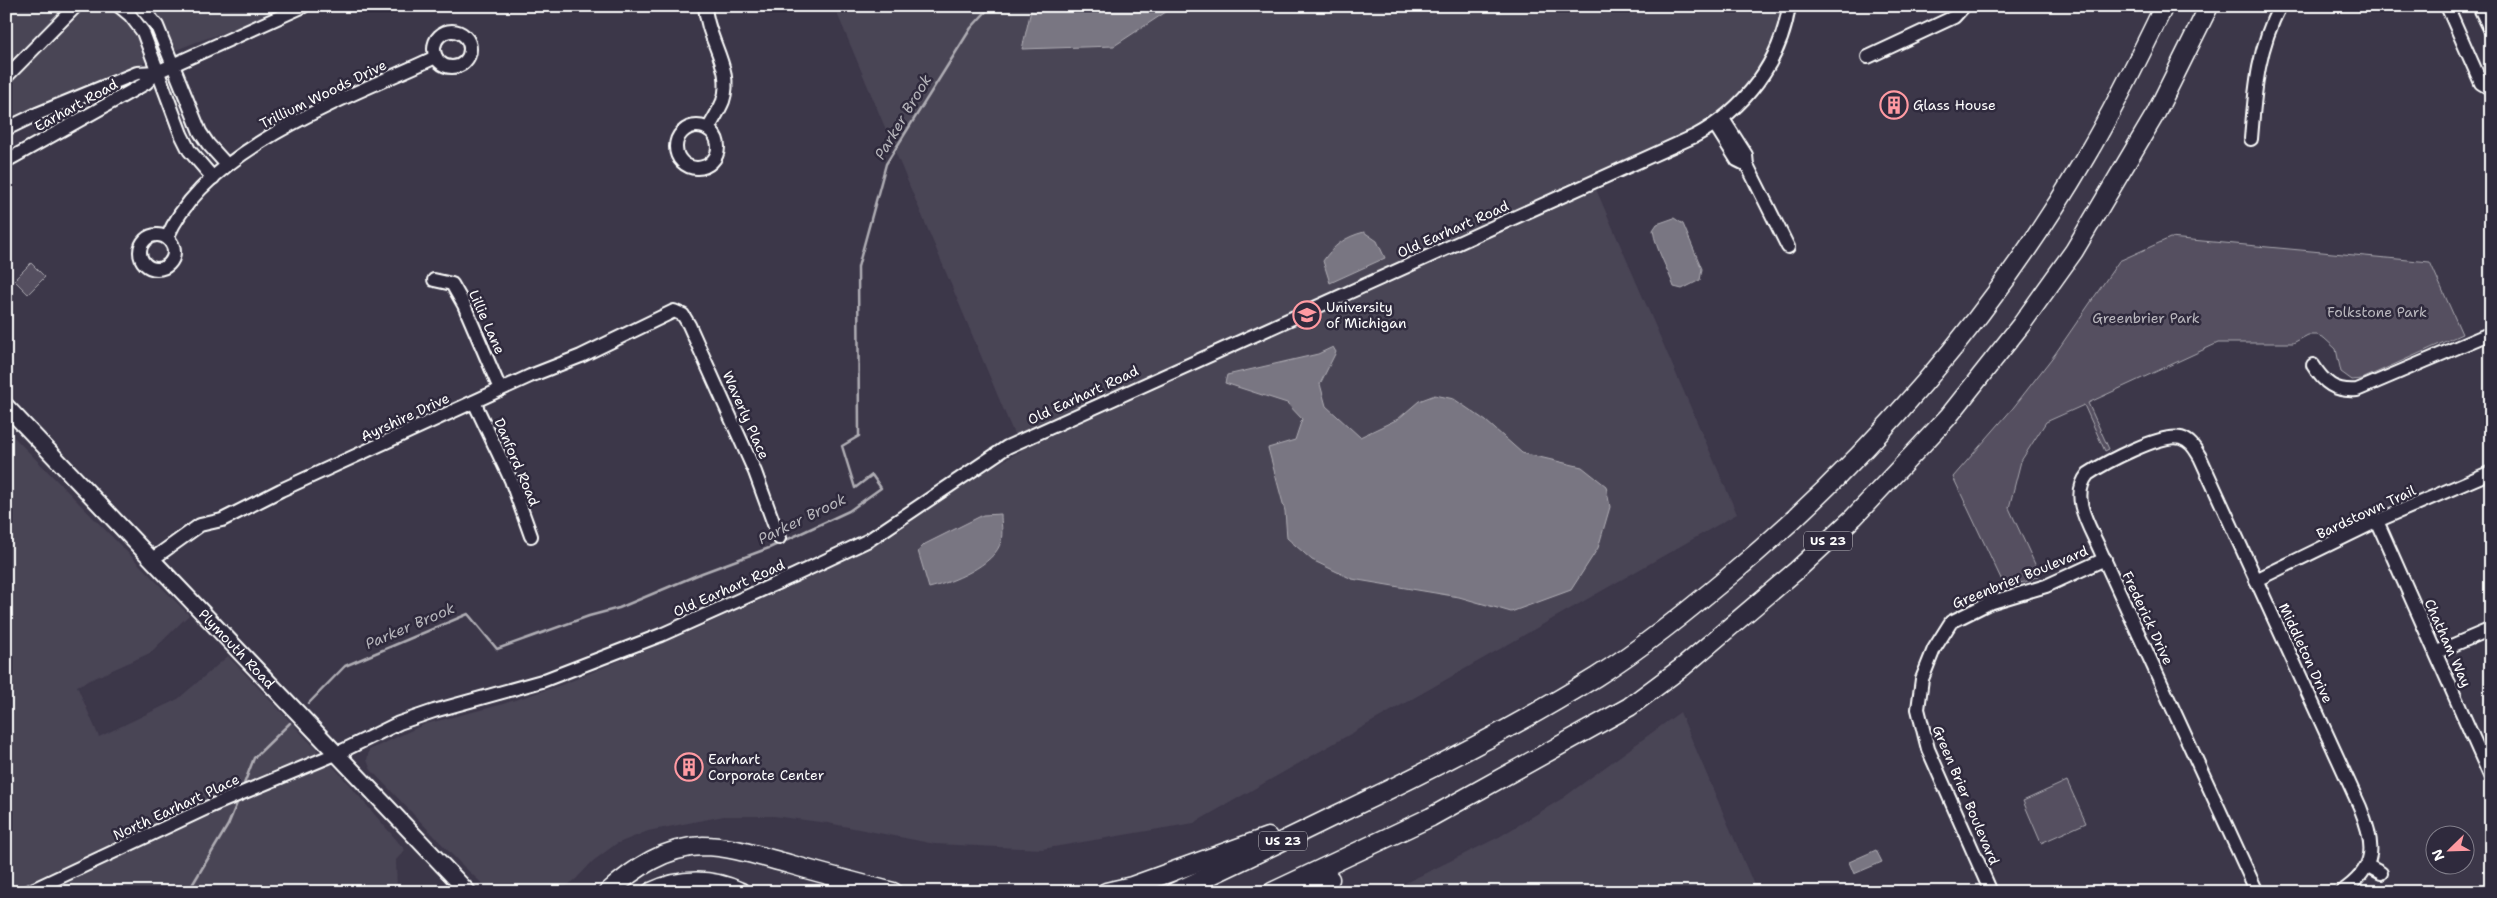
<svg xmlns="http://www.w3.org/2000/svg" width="2497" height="898" font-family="'Shantell Sans',sans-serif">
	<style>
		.built { fill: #494455 }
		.green { fill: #555060; stroke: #aaa8b0 }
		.water { fill: #797682; stroke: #afadb4 }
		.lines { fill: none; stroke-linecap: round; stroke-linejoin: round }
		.stream { stroke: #afadb4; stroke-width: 2.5 }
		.minor-casing { stroke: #fff; stroke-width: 16 }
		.major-casing { stroke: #fff; stroke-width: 19 }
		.highway-casing { stroke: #fff; stroke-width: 21 }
		.minor { stroke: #2f2a3d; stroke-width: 12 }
		.major { stroke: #2f2a3d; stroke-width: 15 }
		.highway { stroke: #2f2a3d; stroke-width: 18 }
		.labels { text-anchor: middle; stroke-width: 5; stroke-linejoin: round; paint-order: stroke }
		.shield { fill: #2f2a3d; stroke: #c1bfc5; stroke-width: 1 }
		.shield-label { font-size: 12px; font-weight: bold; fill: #fff }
		.street-label { font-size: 14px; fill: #fff; stroke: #2f2a3d }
		.poi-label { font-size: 14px; fill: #fff; stroke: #2f2a3d; text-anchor: start }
		.park-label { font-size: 14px; fill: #bbb9bf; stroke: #2f2a3d }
		.water-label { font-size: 15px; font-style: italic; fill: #b5b4ba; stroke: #2f2a3d }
	</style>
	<rect width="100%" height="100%" fill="#3c3749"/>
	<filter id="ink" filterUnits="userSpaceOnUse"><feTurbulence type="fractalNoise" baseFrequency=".02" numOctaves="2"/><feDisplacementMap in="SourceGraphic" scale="10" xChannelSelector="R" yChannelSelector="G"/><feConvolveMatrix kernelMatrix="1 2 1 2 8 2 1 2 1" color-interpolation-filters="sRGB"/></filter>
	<g filter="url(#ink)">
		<g class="built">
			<polygon points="6,6 293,6 255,22 196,42 49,101 49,103 6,123"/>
			<polygon points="834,6 1783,6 1780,27 1769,56 1754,81 1716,119 1592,180 1737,514 1194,823 1042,849 935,844 828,823 773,816 724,816 648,831 616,844 593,861 576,879 559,892 491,892 460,863 371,770 367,760 369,750 425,724 500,705 564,684 703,626 895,533 980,474 1021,451"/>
			<polygon points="6,429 189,615 150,653 77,686 99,737 178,699 228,656 339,773 405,850 396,860 397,892 6,892"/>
			<polygon points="1680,712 1757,892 1387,892 1499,837 1563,798"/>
		</g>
		<g class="green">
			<polygon points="2170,238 2430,262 2462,334 2362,379 2352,380 2341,372 2336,349 2324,338 2317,335 2308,335 2293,343 2218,343 2088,403 2109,449 2105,451 2084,405 2046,422 2021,461 2009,508 2040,575 2025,582 2004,585 1953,477 2013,408 2055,354 2119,261"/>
			<polygon points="31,263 45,277 28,294 14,280"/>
			<polygon points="2067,781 2086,823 2041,843 2023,801"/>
		</g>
		<g class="water">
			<polygon points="1032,6 1175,6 1114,46 1022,49"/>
			<path d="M1674,218L1683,224L1702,269L1700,280L1682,289L1674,287C1667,267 1656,250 1653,230L1657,224Z"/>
			<path d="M1364,232L1377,241L1385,258L1330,283L1323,261C1334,245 1345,237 1364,232Z"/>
			<polygon points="1333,347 1336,352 1320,384 1326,406 1360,437 1398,419 1419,401 1435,395 1454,399 1486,421 1522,453 1582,467 1606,486 1610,507 1598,548 1571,590 1511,612 1459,597 1352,579 1312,560 1287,538 1285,511 1268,448 1295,440 1302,419 1287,403 1225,383 1227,375 1318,354"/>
			<path d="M1001,514C1001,522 1003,533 1001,541C996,565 950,583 929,588L918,551L925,544L983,515Z"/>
			<polygon points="1876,850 1882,862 1854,874 1849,862"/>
		</g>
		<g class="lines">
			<g class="stream">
				<polyline points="309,703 345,666 468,614 497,649 589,616 619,608 702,573 769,548 849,511 881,488 872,475 855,488 842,446 859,436 858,267 886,164 971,28 991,6"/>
				<polyline points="244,784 254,758 290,723"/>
				<polyline points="188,892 228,825 237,803"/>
			</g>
			<g class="minor-casing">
				<g id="minor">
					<polyline points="119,6 130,15 143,32 181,134 189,150 213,178"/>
					<polyline points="140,6 157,26 200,132 208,144 227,165"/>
					<path d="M705,6C707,41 734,68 723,101C719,111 713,120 708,129"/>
					<polyline points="2447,6 2481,83 2491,89"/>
					<polyline points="2479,6 2491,31"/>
					<circle cx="452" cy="49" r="18"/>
					<polyline points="1868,57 1954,17 1964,6"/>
					<polyline points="6,77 76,6"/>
					<polyline points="1723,119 1746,155 1747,165 1788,247"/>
					<polyline points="1715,125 1737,160 1747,165"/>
					<circle cx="697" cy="147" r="21"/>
					<polyline points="6,129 37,114 137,73 157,72"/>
					<path d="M2251,139C2255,91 2257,50 2280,6"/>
					<polyline points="6,161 146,83 157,72 304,6"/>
					<circle cx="157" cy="252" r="17"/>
					<path d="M167,238C205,147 352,96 436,57"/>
					<polyline points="434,280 452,284 464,305 500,389"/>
					<path d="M2313,365C2324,383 2335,392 2357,390L2491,333"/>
					<polyline points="474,402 511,480 531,536"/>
					<polyline points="2377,521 2491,778"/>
					<polyline points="154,558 200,525 222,520 281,490 530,376 581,356 674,311 683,315 689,325 755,472 779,538"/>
					<polyline points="2256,580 2377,521 2491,472"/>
					<polyline points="2437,652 2491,629"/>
					<polyline points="2368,866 2381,873"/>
					<path d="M28,892L211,806L338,753L399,723L434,711L542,681L661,635L795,575L869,540L1007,447L1695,136C1744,110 1781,62 1789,6"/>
					<polyline points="1991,892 1928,749 1918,709 1922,679 1934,649 1951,622 1989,603 2046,586 2105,559"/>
					<path d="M2257,892L2100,550C2090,527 2069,497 2088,474C2106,462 2161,433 2181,438C2191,441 2195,449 2200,457L2360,807C2375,844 2378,868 2341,892"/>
				</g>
			</g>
			<g class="major-casing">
				<g id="major">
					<path id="s1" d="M6,406L468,892"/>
				</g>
			</g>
			<g class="highway-casing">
				<g id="highway">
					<path d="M608,892C635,868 665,847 703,846C731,846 762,857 789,864C823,874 858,883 893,892"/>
					<path d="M651,892C680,878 712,878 741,892"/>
					<polyline points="1106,892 1132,886 1268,837"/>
					<path d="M1175,892C1229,867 1283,841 1336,815C1425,773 1512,729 1596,677C1642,648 1685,613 1727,578C1868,460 1992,317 2085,158C2114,109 2139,58 2164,6"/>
					<polyline points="1272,892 1431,817 1629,707 1684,666 1797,570 1854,517 1948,417 2021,325 2074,251 2156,113 2209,6"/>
					<polyline points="1303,892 1330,879"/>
				</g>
			</g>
			<use href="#minor" class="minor"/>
			<use href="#major" class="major"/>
			<use href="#highway" class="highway"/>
		</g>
	</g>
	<defs>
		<g id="building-ring" transform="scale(1.4375)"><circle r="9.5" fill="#2f2a3d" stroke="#ff9aa2" stroke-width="1.5"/><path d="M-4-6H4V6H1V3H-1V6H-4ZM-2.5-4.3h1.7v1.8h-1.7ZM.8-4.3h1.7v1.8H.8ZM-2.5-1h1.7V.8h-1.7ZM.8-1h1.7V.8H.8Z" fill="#ff9aa2"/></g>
		<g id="university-ring" transform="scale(1.4375)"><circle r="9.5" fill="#2f2a3d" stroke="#ff9aa2" stroke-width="1.5"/><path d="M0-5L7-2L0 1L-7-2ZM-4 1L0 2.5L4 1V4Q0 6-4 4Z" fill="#ff9aa2"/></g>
	</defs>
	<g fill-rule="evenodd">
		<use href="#building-ring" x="1894" y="105"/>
		<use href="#university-ring" x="1307" y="315"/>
		<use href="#building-ring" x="689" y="767"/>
	</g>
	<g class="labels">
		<g class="shield">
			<rect x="1804" y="531.5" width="48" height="19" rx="4"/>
			<rect x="1259" y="831.5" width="48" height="19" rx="4"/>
		</g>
		<g class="shield-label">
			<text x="1828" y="545">US 23</text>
			<text x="1283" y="845">US 23</text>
		</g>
		<g class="street-label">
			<text transform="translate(323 94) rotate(-26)" y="5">Trillium Woods Drive</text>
			<text transform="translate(76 105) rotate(-29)" y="5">Earhart Road</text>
			<text transform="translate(1453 229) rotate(-24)" y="5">Old Earhart Road</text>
			<text transform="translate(487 322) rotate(66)" y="5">Lillie Lane</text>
			<text transform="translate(1083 395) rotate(-25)" y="5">Old Earhart Road</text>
			<text transform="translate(746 415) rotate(66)" y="5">Waverly Place</text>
			<text transform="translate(405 417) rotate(-25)" y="5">Ayrshire Drive</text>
			<text transform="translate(517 462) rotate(67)" y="5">Danford Road</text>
			<text transform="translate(2366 512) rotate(-25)" y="5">Bardstown Trail</text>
			<text transform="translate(2020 577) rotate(-22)" y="5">Greenbrier Boulevard</text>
			<text transform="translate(729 588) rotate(-24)" y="5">Old Earhart Road</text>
			<text transform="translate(2148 618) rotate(65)" y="5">Frederick Drive</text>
			<text transform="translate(2448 643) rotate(66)" y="5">Chatham Way</text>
			<text dy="5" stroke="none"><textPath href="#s1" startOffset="335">Plymouth Road</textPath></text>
			<text transform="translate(2306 653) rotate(65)" y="5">Middleton Drive</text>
			<text transform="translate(1966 795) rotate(67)" y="5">Green Brier Boulevard</text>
			<text transform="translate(176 807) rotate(-25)" y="5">North Earhart Place</text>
		</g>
		<g class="poi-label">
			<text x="1913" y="110">Glass House</text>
			<text x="1326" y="312">University<tspan x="1326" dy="16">of Michigan</tspan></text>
			<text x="708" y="764">Earhart<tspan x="708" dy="16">Corporate Center</tspan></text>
		</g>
		<g class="park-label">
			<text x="2377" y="317">Folkstone Park</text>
			<text x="2146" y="323">Greenbrier Park</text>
		</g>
		<g class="water-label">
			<text transform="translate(903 117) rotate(-59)" y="5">Parker Brook</text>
			<text transform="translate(802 519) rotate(-26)" y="5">Parker Brook</text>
			<text transform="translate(410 626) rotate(-23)" y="5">Parker Brook</text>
		</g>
	</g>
	<rect width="2497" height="898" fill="none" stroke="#2f2a3d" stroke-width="25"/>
	<rect x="12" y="12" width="2472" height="873" fill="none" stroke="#fff" stroke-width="2" filter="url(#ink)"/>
	<g transform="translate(2450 850) rotate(247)"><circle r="24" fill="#2f2a3d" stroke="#827f8b"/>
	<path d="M0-4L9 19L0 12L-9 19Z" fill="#ff9aa2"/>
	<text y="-8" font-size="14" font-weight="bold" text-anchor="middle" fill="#ffffff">N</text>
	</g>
</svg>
